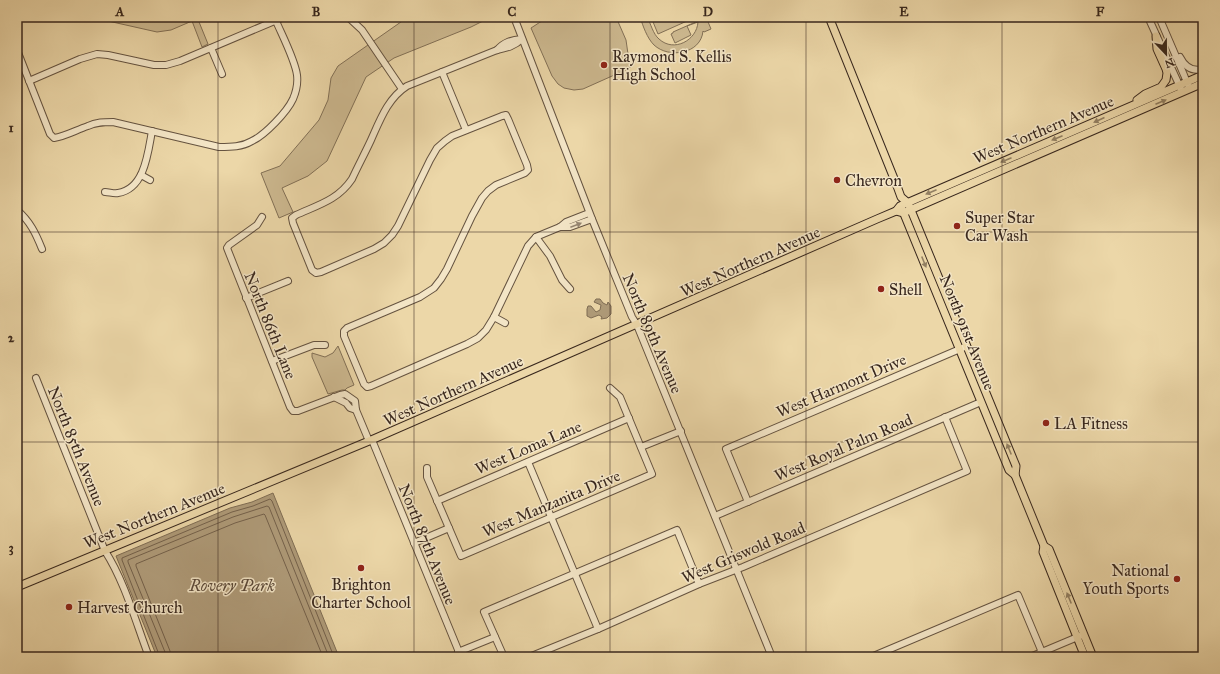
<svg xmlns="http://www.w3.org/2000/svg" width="1220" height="674" font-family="'IM FELL Great Primer',serif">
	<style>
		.green { fill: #cdb990; stroke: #827056 }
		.water { fill: #af9b79; stroke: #7f6d54 }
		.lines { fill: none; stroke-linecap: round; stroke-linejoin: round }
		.shore { stroke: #74614b; stroke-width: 1 }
		.minor-casing { stroke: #655340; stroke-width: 8 }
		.major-casing { stroke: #38271d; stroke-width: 9 }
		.minor { stroke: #f3e5c6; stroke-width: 6 }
		.major { stroke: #ecd7a8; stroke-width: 7 }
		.oneway { fill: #927f62 }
		.oneway2 { fill: #968672 }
		.grid { fill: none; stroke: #38271d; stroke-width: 1; stroke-opacity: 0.55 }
		.poi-dot { fill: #8f2418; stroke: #f3e5c6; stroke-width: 1.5 }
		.labels { text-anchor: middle; stroke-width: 3; stroke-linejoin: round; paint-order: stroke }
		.poi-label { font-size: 16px; fill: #38271d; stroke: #f3e5c6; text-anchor: start }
		.street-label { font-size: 16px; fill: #38271d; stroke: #f3e5c6 }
		.water-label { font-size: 17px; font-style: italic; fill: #5c4a39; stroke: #f3e5c6 }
		.neatline { fill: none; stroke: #38271d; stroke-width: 1.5 }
		.grid-label { font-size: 13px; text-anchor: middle; font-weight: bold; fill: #38271d }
	</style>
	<rect width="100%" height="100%" fill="#ecd7a8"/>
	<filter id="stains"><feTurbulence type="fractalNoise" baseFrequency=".005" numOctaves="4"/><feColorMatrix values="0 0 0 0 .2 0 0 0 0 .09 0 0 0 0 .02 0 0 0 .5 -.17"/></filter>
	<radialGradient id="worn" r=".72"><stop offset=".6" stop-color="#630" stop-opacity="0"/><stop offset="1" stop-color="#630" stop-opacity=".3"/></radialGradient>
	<g class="green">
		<polygon points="101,17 197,17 208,44 202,47 192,21 171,30 157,32 108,21"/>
		<polygon points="408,17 491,17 471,27 394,58 366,77 327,161 308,176 282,188 293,212 279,218 261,173 280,166 319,120 328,100 331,78 338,66"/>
		<polygon points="548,17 616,17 626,40 630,68 583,89 574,90 564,88 558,84 552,76 531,28"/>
		<path d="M640,17H647C651,24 653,34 659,39C674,53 697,40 698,22L687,26L691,35L675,43L671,34L673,33V32L698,21L697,17H706L711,29L704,32L703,31C701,54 669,59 654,45C647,38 643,26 640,17Z"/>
		<polygon points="651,17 696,17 658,34"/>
		<polygon points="338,346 354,385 347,388 345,390 342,390 328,394 312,357 312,353 325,357 333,353"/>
	</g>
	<g class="water">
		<polygon points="596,299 600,299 603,303 607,305 608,302 611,306 611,314 607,318 601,319 602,317 599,315 591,318 587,316 587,309 588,306 591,306 596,312 600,310 601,305 594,302"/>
		<polygon points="273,493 339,657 157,657 116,556 230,508 252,502"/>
	</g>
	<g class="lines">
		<g class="shore">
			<polyline points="160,657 122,560 122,558 232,512 253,506 270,499 272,501 334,657"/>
			<polyline points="165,657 165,652 128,562 128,560 233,517 267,506 269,507 329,657"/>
			<polyline points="171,657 170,651 136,566 136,564 235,523 264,514 265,515 323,657"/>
		</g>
		<g class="minor-casing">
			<g id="minor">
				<polyline points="348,17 362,30 402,89"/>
				<polyline points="514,17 592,219 632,317 637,325 772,657"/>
				<polyline points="1148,17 1181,89"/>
				<polyline points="1159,17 1184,75 1188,85"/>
				<polyline points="17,27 19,17"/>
				<path d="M522,39C515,46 507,48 497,50L407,86C388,98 380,120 371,140C365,153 358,166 352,179C338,200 318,205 296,215L292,218L293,223L312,270L316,273L321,272L374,249L384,243L392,235L398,226L430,160L437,148L445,141L452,136L502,116L506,115L508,119L527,165L528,170L525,173L496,185L488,191L482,198L472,216L447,269L441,279L434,288L420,297L347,328L344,331V336L364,384L367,387L371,386L467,344L478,338L486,330L494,317L528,246L536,237L543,234L560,227L566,222L589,213"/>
				<polyline points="211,48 222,74"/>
				<path d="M17,50L50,134L54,138C66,136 76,130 88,126C96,122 104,122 113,122L219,147C231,147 242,147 252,141C265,135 287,112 293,99C296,92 298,83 297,75C295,60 282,35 276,21"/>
				<path d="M497,50C504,42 511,40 522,39"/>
				<path d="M1180,57C1185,67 1192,72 1203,69"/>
				<polyline points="442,72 466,130"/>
				<polyline points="29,81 80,59 97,54 108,55 154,65 166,65 180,61 284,17"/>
				<polyline points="141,175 150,180"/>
				<path d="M105,192C109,192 114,194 118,193C145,189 148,152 152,131"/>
				<path d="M17,210C30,221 36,234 42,249"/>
				<polyline points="262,217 257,225 229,245 227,248 290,407 293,411 298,411 340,395 345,394 355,401 356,410 369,441"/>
				<polyline points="560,227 570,227 592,219"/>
				<polyline points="536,237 550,256 562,280 570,289"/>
				<polyline points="246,298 288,281"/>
				<polyline points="494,317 505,323"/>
				<polyline points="272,361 314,345 325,345"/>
				<path d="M36,378L105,551C125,582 136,623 149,657"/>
				<polyline points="334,397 346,403 350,408 356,410"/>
				<polyline points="372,440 461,657"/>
				<polyline points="641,447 681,431"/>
				<polyline points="528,462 598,629"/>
				<polyline points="427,468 427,477 461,556 652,474 620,397 610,388"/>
				<polyline points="437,501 629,418"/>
				<polyline points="748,502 726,449 967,346"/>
				<polyline points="715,516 981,402"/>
				<polyline points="414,543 449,528"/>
				<polyline points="458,652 495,637"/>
				<polyline points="504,657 484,612 677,530 699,584"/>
				<polyline points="529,657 598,629 699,584 743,567 967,471 945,417"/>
				<polyline points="871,657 1018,595 1044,657"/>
				<polyline points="1030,657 1080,636"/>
			</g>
		</g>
		<g class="major-casing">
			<g id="major">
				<polyline points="829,17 897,186 901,197 908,203 913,215 1016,466 1015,475 1044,546 1043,552 1085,657"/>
				<polyline points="1137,100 1145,94 1161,87 1166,80 1167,73 1166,69 1157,49 1156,36"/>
				<polyline points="902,209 1009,470 1015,475"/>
				<polyline points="896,211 903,213 1203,83"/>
				<polyline points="1044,546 1049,549 1093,657"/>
				<polyline points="17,587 369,441 877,219 896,211 900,206 1203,75"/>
			</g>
		</g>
		<use href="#minor" class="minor"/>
		<use href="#major" class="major"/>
	</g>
	<defs><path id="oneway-solid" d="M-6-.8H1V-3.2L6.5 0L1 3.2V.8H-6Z"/></defs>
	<g class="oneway">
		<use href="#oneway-solid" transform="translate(1161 102) rotate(-23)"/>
		<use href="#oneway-solid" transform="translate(1099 120) rotate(156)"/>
		<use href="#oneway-solid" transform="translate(1057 138) rotate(157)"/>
		<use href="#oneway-solid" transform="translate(1006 160) rotate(157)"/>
		<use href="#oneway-solid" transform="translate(931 192) rotate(157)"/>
		<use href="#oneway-solid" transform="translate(924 262) rotate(68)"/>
		<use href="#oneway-solid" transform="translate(1009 449) rotate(-112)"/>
		<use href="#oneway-solid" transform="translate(1069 598) rotate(-112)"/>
	</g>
	<use class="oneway2" href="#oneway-solid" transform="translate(576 225) rotate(-21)"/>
	<path class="grid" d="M218,17V657M414,17V657M610,17V657M806,17V657M1002,17V657M17,232H1203M17,442H1203"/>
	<g class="poi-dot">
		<circle cx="604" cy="65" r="4"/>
		<circle cx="837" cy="180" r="4"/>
		<circle cx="957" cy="226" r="4"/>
		<circle cx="881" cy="289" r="4"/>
		<circle cx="1046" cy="423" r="4"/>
		<circle cx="361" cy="568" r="4"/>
		<circle cx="1177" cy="579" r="4"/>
		<circle cx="69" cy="607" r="4"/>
	</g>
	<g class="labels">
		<g class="poi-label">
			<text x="612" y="62">Raymond S. Kellis<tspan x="612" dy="18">High School</tspan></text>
			<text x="845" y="186">Chevron</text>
			<text x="965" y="223">Super Star<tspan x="965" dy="18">Car Wash</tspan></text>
			<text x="889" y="295">Shell</text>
			<text x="1054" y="429">LA Fitness</text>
			<text x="1169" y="576" text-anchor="end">National<tspan x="1169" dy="18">Youth Sports</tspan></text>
			<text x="361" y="590" text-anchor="middle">Brighton<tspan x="361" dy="18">Charter School</tspan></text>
			<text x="77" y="613">Harvest Church</text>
		</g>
		<g class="street-label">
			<text transform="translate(1043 129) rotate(-23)" y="6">West Northern Avenue</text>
			<text transform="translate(750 261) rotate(-24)" y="6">West Northern Avenue</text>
			<text transform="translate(271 325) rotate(68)" y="6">North 86th Lane</text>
			<text transform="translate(968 332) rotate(68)" y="6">North 91st Avenue</text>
			<text transform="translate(653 333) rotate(67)" y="6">North 89th Avenue</text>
			<text transform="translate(841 385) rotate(-23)" y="6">West Harmont Drive</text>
			<text transform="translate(453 390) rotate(-24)" y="6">West Northern Avenue</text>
			<text transform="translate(77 446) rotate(68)" y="6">North 85th Avenue</text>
			<text transform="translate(528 447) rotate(-23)" y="6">West Loma Lane</text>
			<text transform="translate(843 447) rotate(-23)" y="6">West Royal Palm Road</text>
			<text transform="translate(551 503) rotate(-23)" y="6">West Manzanita Drive</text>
			<text transform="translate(154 515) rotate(-22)" y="6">West Northern Avenue</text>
			<text transform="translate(428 544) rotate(68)" y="6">North 87th Avenue</text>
			<text transform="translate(743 552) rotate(-23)" y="6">West Griswold Road</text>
		</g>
		<g class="water-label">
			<text x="232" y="591">Rovery Park</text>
		</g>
	</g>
	<rect width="1220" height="674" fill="none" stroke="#ecd7a8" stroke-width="44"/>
	<g transform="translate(1166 54) rotate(158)" stroke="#f3e5c6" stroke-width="3" paint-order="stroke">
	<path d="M0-3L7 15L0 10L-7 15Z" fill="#38271d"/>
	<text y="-6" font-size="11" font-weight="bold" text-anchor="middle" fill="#38271d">N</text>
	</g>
	<rect x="22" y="22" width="1176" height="630" class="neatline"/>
	<g class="grid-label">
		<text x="120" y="16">A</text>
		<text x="316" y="16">B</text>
		<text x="512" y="16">C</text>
		<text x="708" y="16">D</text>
		<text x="904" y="16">E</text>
		<text x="1100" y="16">F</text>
		<text x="11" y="132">1</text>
		<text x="11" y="342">2</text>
		<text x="11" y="552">3</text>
	</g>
	<rect width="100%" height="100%" filter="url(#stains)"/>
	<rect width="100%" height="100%" fill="url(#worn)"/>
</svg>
